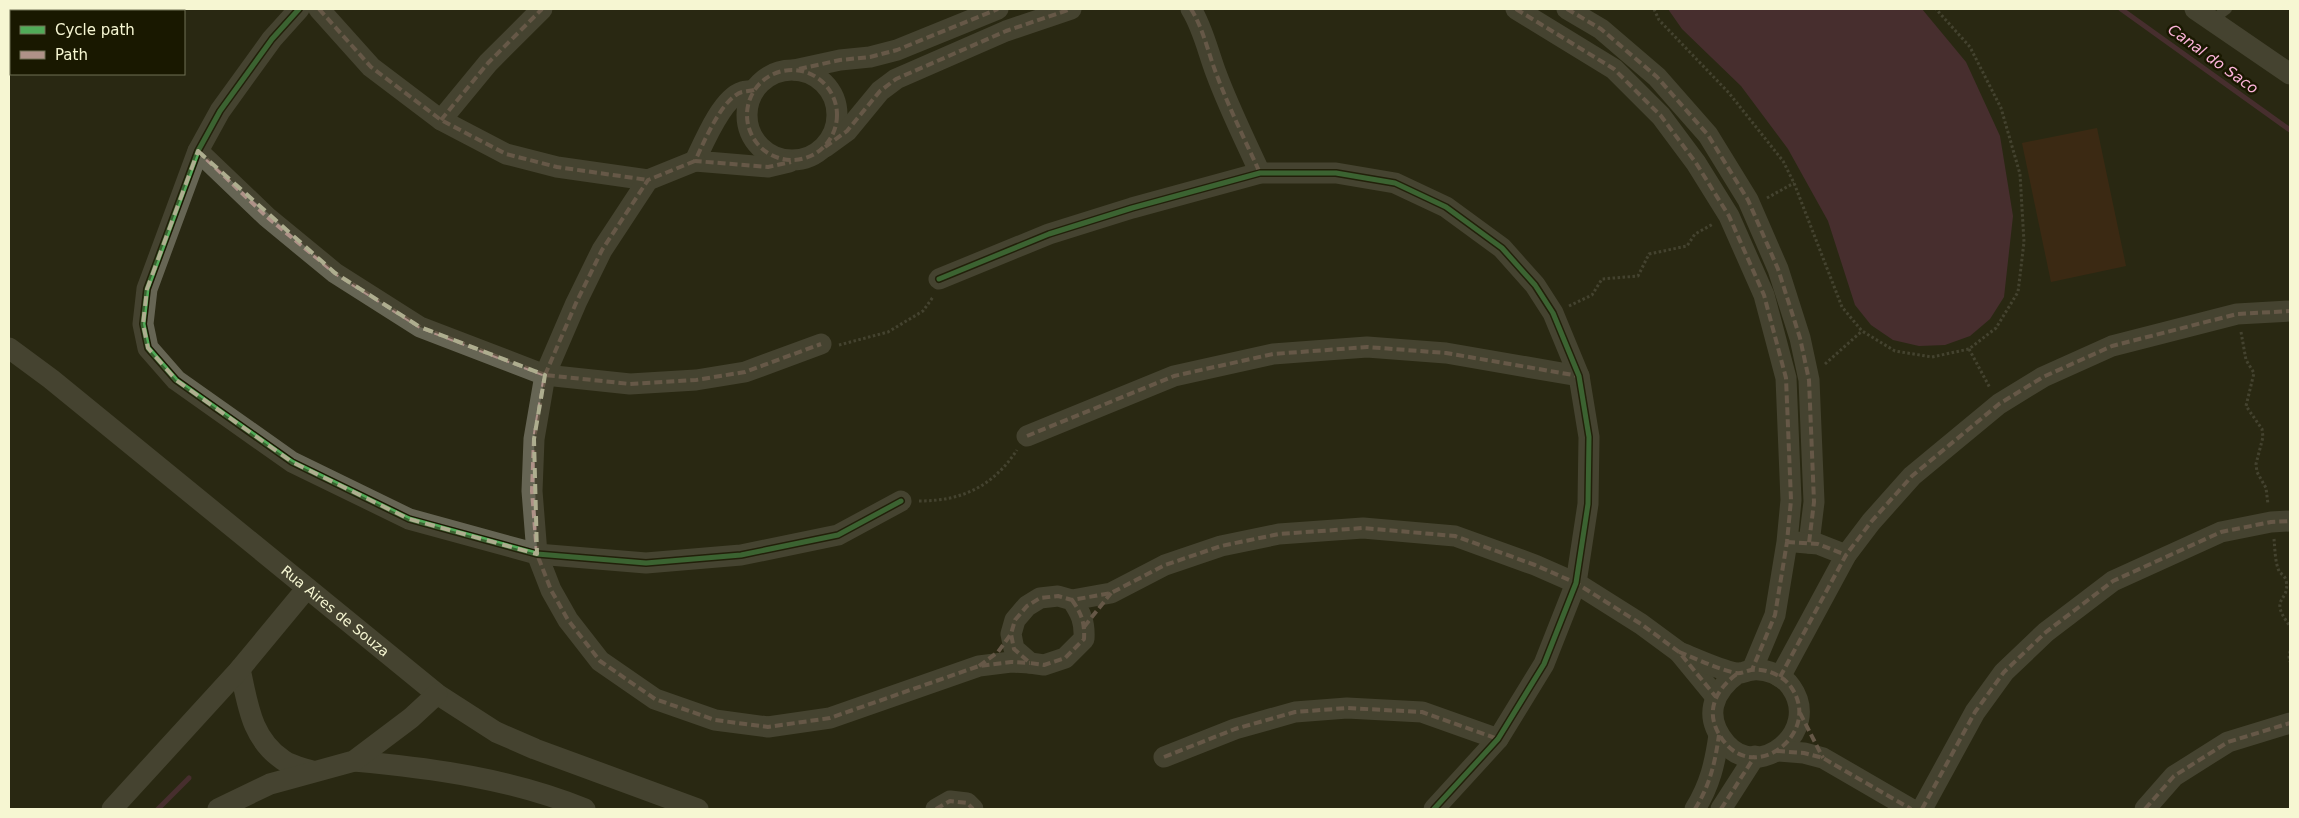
<svg xmlns="http://www.w3.org/2000/svg" width="2299" height="818" font-family="'DejaVu Sans',sans-serif">
	<style>
		.green { fill: #512b14 }
		.water { fill: #6a3651 }
		.lines { fill: none; stroke-linecap: round; stroke-linejoin: round }
		.stream { stroke: #6a3651; stroke-width: 5 }
		.path { stroke: #646453; stroke-width: 3; stroke-dasharray: 2.5 2.5; stroke-linecap: butt }
		.service { stroke: #666554; stroke-width: 10 }
		.minor { stroke: #666554; stroke-width: 21 }
		.quiet { stroke: #af9288; stroke-width: 4; stroke-dasharray: 8 4; stroke-linecap: butt }
		.cycleway-casing { stroke: #191800; stroke-width: 8 }
		.cycleway { stroke: #51ab58; stroke-width: 5 }
		.marked { fill: none; stroke: #aeae8f; stroke-width: 4; stroke-dasharray: 10 6; stroke-linejoin: round }
		.labels { text-anchor: middle; stroke-width: 5; stroke-linejoin: round; paint-order: stroke }
		.street-label { font-size: 14px; fill: #f6f6d2; stroke: #191800 }
		.water-label { font-size: 15px; font-style: italic; fill: #fcb3d9; stroke: #191800 }
	</style>
	<rect width="100%" height="100%" fill="#292813"/>
	<polygon class="green" points="2097,128 2126,266 2051,282 2022,143"/>
	<polygon class="water" points="1668,9 1922,9 1966,62 2000,136 2013,216 2004,297 1990,319 1970,336 1945,345 1919,346 1893,340 1871,325 1855,305 1828,221 1788,149 1741,86 1682,29"/>
	<g class="lines">
		<g class="stream">
			<polyline points="2121,9 2290,130"/>
			<polyline points="158,809 189,778"/>
		</g>
		<g class="path">
			<polyline points="1654,9 1659,20 1729,93 1783,161 1794,183 1842,307 1862,331 1895,351 1932,357 1969,349 1996,328 2018,292 2024,242 2020,174 2001,108 1970,47 1936,9"/>
			<polyline points="1767,198 1794,183"/>
			<polyline points="1569,306 1592,295 1602,279 1638,276 1649,254 1687,246 1695,234 1713,224"/>
			<polyline points="2241,332 2246,360 2254,373 2246,406 2262,429 2263,437 2256,464 2257,472 2266,488 2268,504"/>
			<polyline points="839,345 888,332 923,311 933,297"/>
			<polyline points="1969,349 1990,388"/>
			<polyline points="1825,364 1862,331"/>
			<path d="M919,501C963,501 993,486 1017,450"/>
			<path d="M2274,539C2275,549 2275,562 2279,571C2281,574 2285,576 2286,580C2291,603 2267,596 2290,626"/>
			<polyline points="2290,651 2289,657 2290,662"/>
		</g>
		<polyline class="service" points="2211,21 2227,9"/>
		<g class="minor">
			<polyline points="299,9 272,39 220,111 198,151 147,289 143,324 148,348 176,380 292,462 409,519 537,554 646,563 741,555 838,535 901,501"/>
			<polyline points="319,9 371,67 441,120 506,154 557,167 648,180"/>
			<path d="M1191,9C1203,28 1208,52 1216,73C1229,108 1245,140 1260,173"/>
			<polyline points="1516,9 1614,69 1661,116 1696,163 1729,216 1764,295 1786,378 1791,500 1787,542 1775,615 1752,670"/>
			<polyline points="1567,9 1601,29 1657,77 1708,135 1748,200 1778,269 1800,338 1809,380 1814,502 1809,543"/>
			<polyline points="2195,9 2290,74"/>
			<polyline points="794,70 840,60 870,57 897,50 998,9"/>
			<circle cx="792" cy="115" r="45"/>
			<path d="M754,90C751,91 746,91 742,92C722,98 704,142 695,161L768,167L789,162"/>
			<polyline points="441,120 488,63 542,9"/>
			<polyline points="825,147 847,131 880,91 896,79 1006,31 1071,9"/>
			<polyline points="198,151 267,217 335,273 420,327 545,375 630,384 696,380 745,372 821,344"/>
			<polyline points="695,161 648,180 602,250 576,303 545,375 534,439 532,491 537,554 551,590 568,620 600,661 655,699 715,720 768,727 830,718 979,666 1011,662 1030,663"/>
			<polyline points="939,279 1049,234 1132,208 1260,173 1336,173 1395,183 1446,207 1502,248 1535,285 1553,313 1579,376 1589,437 1588,504 1576,583 1544,664 1498,739 1434,809"/>
			<path id="s1" d="M9,348L51,379L437,694L496,732L535,749L698,809"/>
			<polyline points="1027,436 1174,376 1273,354 1367,347 1446,353 1579,376"/>
			<polyline points="1795,542 1818,544 1846,555"/>
			<path d="M1072,600C1081,613 1085,622 1084,639L1065,658L1044,665L1030,663L1014,649L1011,634L1015,620L1027,606L1040,598L1058,596L1072,600L1111,593L1165,565L1221,546L1279,534L1363,528L1455,536L1535,565L1576,583L1641,624L1679,652L1716,697"/>
			<path d="M1679,652C1697,659 1717,669 1736,673C1741,674 1746,671 1751,670C1766,668 1783,675 1791,687C1822,731 1759,782 1726,744C1703,717 1712,692 1738,673"/>
			<path d="M240,669C248,705 251,738 283,760C291,766 303,768 312,771"/>
			<polyline points="1780,677 1846,555 1871,522 1912,476 1999,404 2043,377 2112,346 2237,314 2290,311"/>
			<polyline points="1777,751 1804,753 1823,758 1911,809"/>
			<polyline points="1164,757 1235,729 1295,712 1347,708 1422,712 1498,739"/>
			<path d="M354,761C432,768 512,779 585,809"/>
			<polyline points="112,809 240,669 307,588"/>
			<polyline points="218,809 270,784 354,761 411,718 437,694"/>
			<polyline points="936,809 950,801 967,803 973,809"/>
			<path d="M1695,809C1710,785 1715,763 1719,735"/>
			<polyline points="1721,809 1755,756"/>
			<polyline points="1922,809 1975,712 2004,672 2046,632 2113,581 2221,532 2271,522 2290,521"/>
			<polyline points="2145,809 2174,776 2228,742 2290,723"/>
		</g>
		<g class="quiet">
			<polyline points="319,9 371,67 441,120 506,154 557,167 648,180"/>
			<path d="M1191,9C1203,28 1208,52 1216,73C1229,108 1245,140 1260,173"/>
			<polyline points="1516,9 1614,69 1661,116 1696,163 1729,216 1764,295 1786,378 1791,500 1787,542 1775,615 1752,670"/>
			<polyline points="1567,9 1601,29 1657,77 1708,135 1748,200 1778,269 1800,338 1809,380 1814,502 1809,543"/>
			<polyline points="799,69 840,60 870,57 897,50 998,9"/>
			<circle cx="792" cy="115" r="45"/>
			<path d="M754,90C751,91 746,91 742,92C722,98 704,142 695,161L768,167L791,162"/>
			<polyline points="441,120 488,63 542,9"/>
			<polyline points="825,147 847,131 880,91 896,79 1006,31 1071,9"/>
			<polyline points="198,151 267,217 335,273 420,327 545,375 630,384 696,380 745,372 821,344"/>
			<polyline points="695,161 648,180 602,250 576,303 545,375 534,439 532,491 537,554 551,590 568,620 600,661 655,699 715,720 768,727 830,718 979,666 1011,662 1030,663"/>
			<polyline points="1027,436 1174,376 1273,354 1367,347 1446,353 1579,376"/>
			<polyline points="1787,542 1818,544 1846,555"/>
			<path d="M1072,600C1081,613 1085,622 1084,639L1065,658L1044,665L1030,663L1014,649L1011,634L1015,620L1027,606L1040,598L1058,596L1072,600L1111,593L1165,565L1221,546L1279,534L1363,528L1455,536L1535,565L1576,583L1641,624L1679,652L1716,697"/>
			<polyline points="1084,627 1111,593"/>
			<path d="M1679,652C1697,659 1717,669 1736,673C1741,674 1746,671 1751,670C1765,668 1783,675 1791,687C1822,731 1759,782 1726,744C1703,717 1712,692 1738,673"/>
			<polyline points="979,666 998,652 1011,634"/>
			<polyline points="1780,677 1846,555 1871,522 1912,476 1999,404 2043,377 2112,346 2237,314 2290,311"/>
			<polyline points="1800,713 1823,758"/>
			<polyline points="1777,751 1804,753 1823,758 1911,809"/>
			<polyline points="1164,757 1235,729 1295,712 1347,708 1422,712 1498,739"/>
			<polyline points="936,809 950,801 967,803 973,809"/>
			<path d="M1695,809C1710,785 1715,763 1719,735"/>
			<polyline points="1721,809 1755,756"/>
			<polyline points="1922,809 1975,712 2004,672 2046,632 2113,581 2221,532 2271,522 2290,521"/>
			<polyline points="2145,809 2174,776 2228,742 2290,723"/>
		</g>
		<g class="cycleway-casing">
			<g id="cycleway">
				<polyline points="299,9 272,39 220,111 198,151 147,289 143,324 148,348 176,380 292,462 409,519 537,554 646,563 741,555 838,535 901,501"/>
				<polyline points="939,279 1049,234 1132,208 1260,173 1336,173 1395,183 1446,207 1502,248 1535,285 1553,313 1579,376 1589,437 1588,504 1576,583 1544,664 1498,739 1434,809"/>
			</g>
		</g>
		<use href="#cycleway" class="cycleway"/>
	</g>
	<path d="M0 0H2299V818H0ZM198,151L335,273L420,327L545,375L534,439L537,554L409,519L292,462L176,380L148,348L143,324L147,289Z" fill="#292813" fill-opacity=".55" fill-rule="evenodd"/>
	<path class="marked" d="M198,151L335,273L420,327L545,375L534,439L537,554L409,519L292,462L176,380L148,348L143,324L147,289Z"/>
	<g class="labels">
		<g class="street-label">
			<text dy="5" stroke="none"><textPath href="#s1" startOffset="419">Rua Aires de Souza</textPath></text>
		</g>
		<g class="water-label">
			<text transform="translate(2213 59) rotate(36)" y="5">Canal do Saco</text>
		</g>
	</g>
	<rect width="2299" height="818" fill="none" stroke="#f6f6d2" stroke-width="20"/>
	<rect x="10" y="10" width="175" height="65" fill="#191800" stroke="#717154"/>
	<rect x="20" y="26" width="25" height="8" fill="#51ab58" stroke="#717154"/>
	<text x="55" y="35" font-size="15" fill="#f6f6d2">Cycle path</text>
	<rect x="20" y="51" width="25" height="8" fill="#af9288" stroke="#717154"/>
	<text x="55" y="60" font-size="15" fill="#f6f6d2">Path</text>
</svg>
